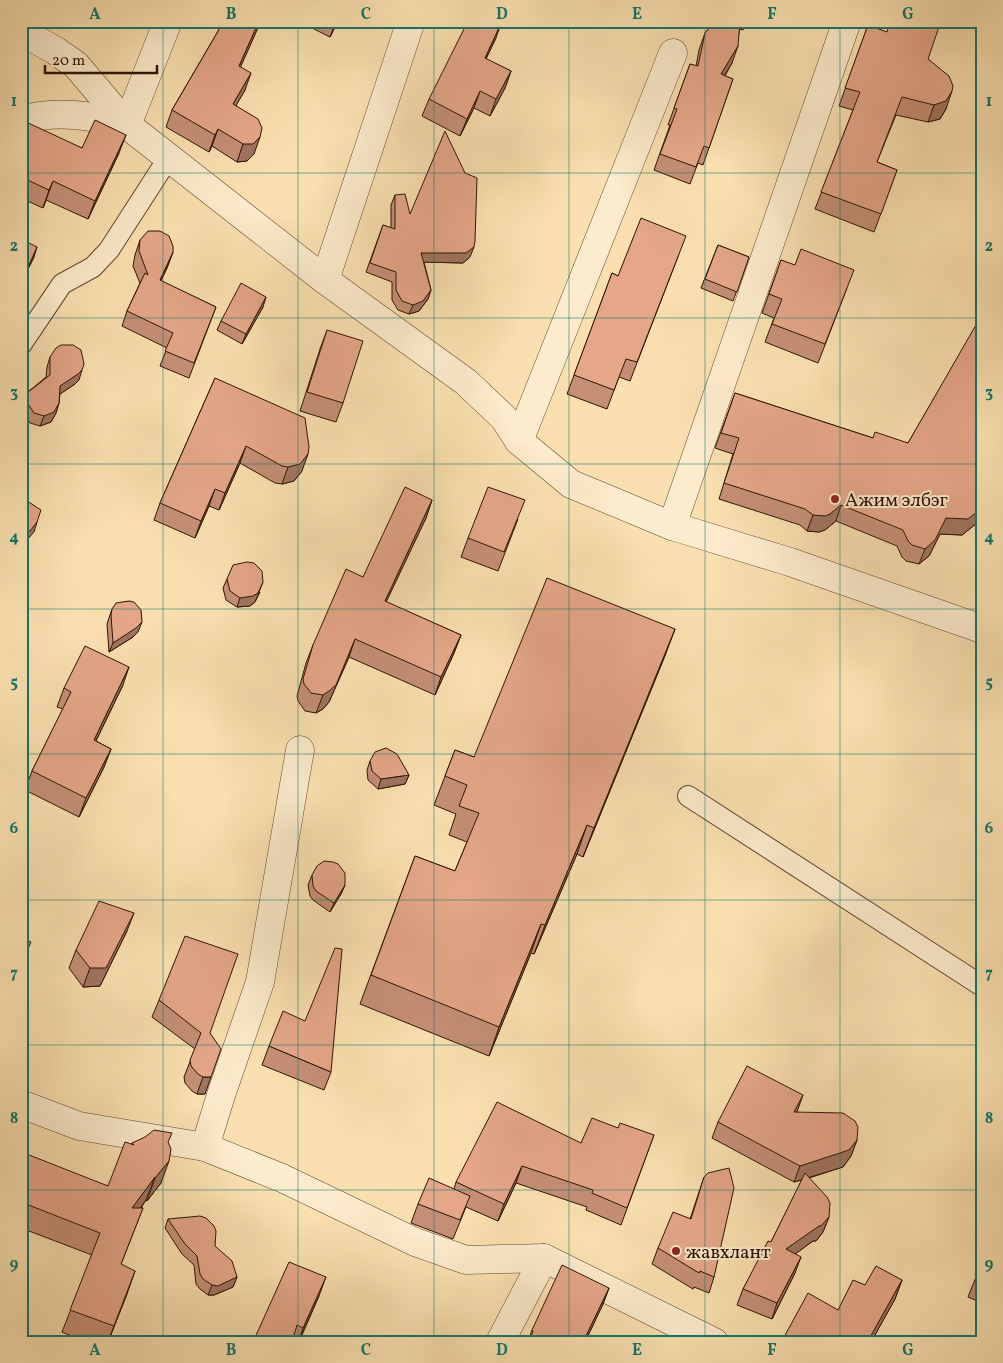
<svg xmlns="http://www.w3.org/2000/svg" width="1003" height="1363" font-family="Vollkorn,serif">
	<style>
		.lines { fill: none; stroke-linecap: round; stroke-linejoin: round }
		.lane-casing { stroke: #61462e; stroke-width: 22 }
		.street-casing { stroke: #61462e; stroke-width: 29 }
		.lane { stroke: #fcebcc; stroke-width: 20 }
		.street { stroke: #fcebcc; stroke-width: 28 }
		.wall { fill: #c58f76; stroke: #2e1303 }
		.shaded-wall { fill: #a07460; stroke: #2e1303 }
		.building { fill: #e5a689; stroke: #2e1303 }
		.grid { fill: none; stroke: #0f766e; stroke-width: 1; stroke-opacity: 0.55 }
		.poi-dot { fill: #8f2418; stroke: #fcebcc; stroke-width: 2 }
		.labels { text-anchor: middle; stroke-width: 4; stroke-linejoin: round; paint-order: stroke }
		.poi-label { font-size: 19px; fill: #2e1303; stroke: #fcebcc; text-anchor: start }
		.neatline { fill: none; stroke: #0f766e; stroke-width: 2 }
		.grid-label { font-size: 16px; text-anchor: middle; font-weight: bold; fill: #0f766e }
	</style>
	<rect width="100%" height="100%" fill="#fae0b0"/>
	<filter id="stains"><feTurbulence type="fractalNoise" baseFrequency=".004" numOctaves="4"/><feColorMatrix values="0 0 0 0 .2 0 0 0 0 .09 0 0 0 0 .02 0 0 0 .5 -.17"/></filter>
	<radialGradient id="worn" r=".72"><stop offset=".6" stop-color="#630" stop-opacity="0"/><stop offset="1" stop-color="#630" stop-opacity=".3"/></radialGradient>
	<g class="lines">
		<g class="lane-casing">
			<g id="lane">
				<polyline points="21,345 62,284 93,267 109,250 169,157"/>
				<polyline points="688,796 982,986"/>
			</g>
		</g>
		<g class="street-casing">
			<g id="street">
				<polyline points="21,31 56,51 76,65 127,125 325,280 466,382 504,418 519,441 571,484 672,526 790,562 982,629"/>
				<path d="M21,120C57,110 92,115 127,125L168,21"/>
				<polyline points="325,280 411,21"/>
				<polyline points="519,441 673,53"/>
				<polyline points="672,526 847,21"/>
				<polyline points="300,750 260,982 221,1095 205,1147 282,1178 415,1242 466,1260 544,1258 714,1342"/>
				<polyline points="21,1104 79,1126 205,1147"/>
				<polyline points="500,1342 544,1258"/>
			</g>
		</g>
		<use href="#lane" class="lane"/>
		<use href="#street" class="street"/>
	</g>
	<g class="wall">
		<polygon points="214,21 261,21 240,67 245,90 236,105 254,154 247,161 237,162 212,146 209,152 166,127 172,110 221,26 214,23"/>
		<polygon points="298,21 338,21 330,37"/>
		<polygon points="715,21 747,21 743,30 740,29 732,63 725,76 733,79 703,165 698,163 690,184 654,170 670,125 668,125 690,64 696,66 699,50 705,33"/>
		<polygon points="868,25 928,59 946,109 940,119 928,122 896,115 877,162 897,170 874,232 815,209 853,110 839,106"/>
		<polygon points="496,38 486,59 511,71 505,88 490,116 474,108 460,136 422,116 429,99"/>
		<polygon points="21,127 82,148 119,153 88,219 46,200 43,208 21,198"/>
		<polygon points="395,195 410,214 470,257 463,263 424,262 431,290 428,299 419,311 409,314 398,310 392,300 392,282 366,272 383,225 391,228 391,205"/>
		<polygon points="21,239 34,257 21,283"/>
		<polygon points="140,240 173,252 167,268 161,281 216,307 189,378 160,366 167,348 122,326 127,311 140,283 133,266 135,255"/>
		<polygon points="718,245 749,257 733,301 701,288"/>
		<polygon points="679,254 630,381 619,377 607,409 567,394 612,273 618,276"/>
		<polygon points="781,260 847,288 818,363 765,342 774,318 762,313"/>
		<polygon points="263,307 242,344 217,330 221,321"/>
		<polygon points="982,309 982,519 962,535 940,534 929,556 919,564 906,561 902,557 897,546 836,521 825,530 819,532 807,531 800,525 719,499 733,454 715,448 735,393 873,438 908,443 975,328"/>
		<polygon points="327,330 343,403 336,422 300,411 320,349"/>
		<polygon points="50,357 79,380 75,384 60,394 59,403 56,413 51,422 40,426 30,423 21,407 21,402 23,396 46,377 47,367"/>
		<polygon points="215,378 302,471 294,481 282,484 275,483 240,463 219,510 209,506 195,538 154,520 160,503"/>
		<polygon points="432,500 426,518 386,602 461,635 454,653 435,695 349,657 329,702 323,709 316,713 305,711 298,701 297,696 306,663 313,645 363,577"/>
		<polygon points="518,519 498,571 461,557 468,538"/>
		<polygon points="227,579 260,592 255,602 250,606 237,607 226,600 223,588"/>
		<polygon points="112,609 138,632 133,637 109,652 107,624"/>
		<polygon points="675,629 664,658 583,857 577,854 534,954 531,953 489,1056 360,1004 415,856 455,871 467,842 449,835 456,814 434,805 455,750 474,757"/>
		<polygon points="123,685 96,741 111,749 104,767 79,817 25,790 32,771 63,709 57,707 64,688"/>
		<polygon points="370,761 409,775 405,784 378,789 368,780 367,770"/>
		<polygon points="312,875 345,885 341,894 330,912 313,900 310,896 308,885"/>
		<polygon points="127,931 100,986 83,987 69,968 76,950"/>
		<polygon points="159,1000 210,1033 205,1094 197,1094 192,1091 185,1083 184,1077 195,1049 152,1017"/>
		<polygon points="269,1046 331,1072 324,1090 262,1065"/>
		<polygon points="797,1112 857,1140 851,1156 843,1167 809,1178 829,1217 823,1232 816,1241 813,1241 795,1254 795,1273 772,1319 737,1305 743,1289 771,1242 802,1180 794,1182 712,1138 718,1122"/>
		<polygon points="618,1128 654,1135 621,1225 586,1210 587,1207 516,1183 498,1221 466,1207 453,1239 411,1223 418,1204 454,1189 456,1182 581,1143"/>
		<polygon points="168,1142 161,1183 147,1201 146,1200 141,1208 143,1208 121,1264 127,1294 108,1342 86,1342 62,1332 92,1255 21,1228 21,1161 108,1186 132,1143"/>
		<polygon points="704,1177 714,1277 709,1293 694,1287 693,1289 652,1264 658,1248 690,1219"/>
		<polygon points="168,1219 215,1246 237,1277 233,1287 214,1295 208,1295 200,1289 196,1284 194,1265 182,1254 165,1228"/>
		<polygon points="982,1262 982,1303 968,1297"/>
		<polygon points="902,1280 895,1299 871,1342 782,1342 783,1339 838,1310 865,1285"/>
		<polygon points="609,1288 603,1304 585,1342 528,1342 532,1330"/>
		<polygon points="319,1296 299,1342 253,1342"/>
	</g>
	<g class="shaded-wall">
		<polygon points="259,21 261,21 233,84 239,66"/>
		<polygon points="336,21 338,21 330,37"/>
		<polygon points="502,21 496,38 478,75 485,58"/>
		<polygon points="738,46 732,63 715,91 721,74"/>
		<polygon points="511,71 505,88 490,116 496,99"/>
		<polygon points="251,73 245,90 227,121 233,104"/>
		<polygon points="480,91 474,108 460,136 467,119"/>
		<polygon points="952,91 946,109 940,119 928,122 934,105"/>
		<polygon points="218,129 212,146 209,152 215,135"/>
		<polygon points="126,135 119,153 88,219 95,201"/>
		<polygon points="260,137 254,154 247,161 237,162 243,144"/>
		<polygon points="53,181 46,200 43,208 49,190"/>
		<polygon points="37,247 34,257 21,283"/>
		<polygon points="474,247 470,257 463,263 418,262 421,253"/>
		<polygon points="173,252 167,268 154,295 160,280"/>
		<polygon points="431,290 428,299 419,311 409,314 413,305"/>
		<polygon points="266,297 263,307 242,344 246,334"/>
		<polygon points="82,370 79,380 75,384 57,396 60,386"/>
		<polygon points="59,403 56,413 51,422 40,426 44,416"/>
		<polygon points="246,446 240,463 219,510 225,493"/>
		<polygon points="308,454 302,471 294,481 282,484 288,467"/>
		<polygon points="215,489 209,506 195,538 201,521"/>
		<polygon points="432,500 426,518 378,619 385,601"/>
		<polygon points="841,505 836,521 825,530 819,532 807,531 813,515"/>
		<polygon points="982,508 982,519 962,535 940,534 929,556 919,564 925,549 946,518"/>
		<polygon points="37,522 34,532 26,541 21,542 21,533"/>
		<polygon points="263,582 255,602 250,606 237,607 240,598"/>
		<polygon points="142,622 138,632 133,637 109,652 113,643"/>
		<polygon points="675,629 664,658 583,857 594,828"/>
		<polygon points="461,635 454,653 435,695 441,677"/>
		<polygon points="355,639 349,657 329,702 323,709 316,713 323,695"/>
		<polygon points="129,667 123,685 87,759 94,740"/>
		<polygon points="111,749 104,767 79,817 86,798"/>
		<polygon points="409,775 405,784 378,789 381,779"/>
		<polygon points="587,825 577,854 534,954 545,925"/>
		<polygon points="345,885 341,894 330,912 334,903"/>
		<polygon points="134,913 127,931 100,986 83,987 90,968"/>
		<polygon points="541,924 531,953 489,1056 499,1027"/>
		<polygon points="203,1077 211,1077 205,1094 197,1094"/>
		<polygon points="803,1095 797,1112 788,1129 794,1112"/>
		<polygon points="857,1140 851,1156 843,1167 794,1182 800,1166"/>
		<polygon points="169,1161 161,1183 147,1201 155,1178"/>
		<polygon points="522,1166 516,1183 498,1221 504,1204"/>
		<polygon points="155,1177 146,1200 124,1231 132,1208"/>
		<polygon points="829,1217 823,1232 816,1241 813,1241 780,1265 786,1249"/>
		<polygon points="801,1257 795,1273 772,1319 777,1303"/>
		<polygon points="135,1271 127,1294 108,1342 114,1326"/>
		<polygon points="237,1277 233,1287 214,1295 208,1295 212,1285"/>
		<polygon points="326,1277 319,1296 298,1342 303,1328"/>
		<polygon points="902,1280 895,1299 871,1342 867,1342"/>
		<polygon points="609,1288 603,1304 585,1342 583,1342"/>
	</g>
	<g class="building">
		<polygon points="224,21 259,21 239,66 251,73 233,104 258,119 262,128 260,137 253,144 243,144 218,129 215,135 172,110"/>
		<polygon points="468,21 502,21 485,58 511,71 496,99 480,91 467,119 429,99"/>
		<polygon points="715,21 740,21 738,46 721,74 733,79 709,148 704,146 696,167 660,154 677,109 674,108 690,64 698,66 705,33"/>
		<polygon points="890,21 941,21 928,59 949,76 953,86 952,91 946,101 934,105 902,97 877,162 897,170 881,214 821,192 860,92 845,88 868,25 887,32"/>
		<polygon points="95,120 126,135 95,201 53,181 49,190 21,177 21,127 24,121 82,148"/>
		<polygon points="445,131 465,173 477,178 475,241 474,247 466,253 421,253 431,290 423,301 413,305 402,301 396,290 396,272 370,263 383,225 395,229 395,195 405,194 410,214"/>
		<polygon points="641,218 686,236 637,362 626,359 614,390 574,375 612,273 618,276"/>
		<polygon points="148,231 160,231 169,236 173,246 173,252 160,280 216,307 194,363 165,351 173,333 127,311 145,273 148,275 139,251 140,240"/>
		<polygon points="21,239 37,247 25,274 21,272"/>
		<polygon points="718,245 749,257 737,292 705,279"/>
		<polygon points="801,249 854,270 825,344 772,324 782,299 769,294 781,260 795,265"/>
		<polygon points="241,283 266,297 246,334 221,321"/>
		<polygon points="982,309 982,360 979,361 982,363 982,508 968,519 946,518 935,540 925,549 912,545 908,541 903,530 841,505 830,514 825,516 813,515 805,509 724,483 739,438 721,433 735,393 873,438 875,432 908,443 980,318 981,311"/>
		<polygon points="327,330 363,341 343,403 307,392"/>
		<polygon points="61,345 73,345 81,350 84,364 82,370 78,374 60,386 59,403 54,412 44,416 34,413 23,396 50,375 50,357 56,348"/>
		<polygon points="215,378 305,418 309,447 308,454 300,464 288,467 282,466 246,446 225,493 215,489 201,521 160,503"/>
		<polygon points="405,487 432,500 385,601 461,635 441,677 355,639 336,685 329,691 323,695 311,693 304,684 303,679 313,645 346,569 363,577"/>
		<polygon points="488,487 525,500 504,552 468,538"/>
		<polygon points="21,497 41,510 37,522 30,531 21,533"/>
		<polygon points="247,562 254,563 262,571 263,582 258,593 253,596 240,598 230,591 227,579 233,565"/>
		<polygon points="547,578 675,629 594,828 587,825 545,925 541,924 499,1027 371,975 415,856 455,871 479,813 459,806 467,785 445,776 455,750 474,757"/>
		<polygon points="129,601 134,602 141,610 142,622 136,628 113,643 111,615 112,609 116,603"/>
		<polygon points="85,646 129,667 94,740 111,749 86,798 32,771 71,692 64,688"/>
		<polygon points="386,748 397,754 409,775 381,779 372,771 370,761 375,752"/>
		<polygon points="324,861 333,862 338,864 345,873 345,885 334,903 316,891 313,886 312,875 317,866"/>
		<polygon points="99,901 134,913 106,968 90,968 76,950"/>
		<polygon points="185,936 238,954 210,1033 221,1049 211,1077 203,1077 198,1074 191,1066 190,1060 201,1033 159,1000"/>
		<polygon points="21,938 31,942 21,965"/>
		<polygon points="335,948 342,949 331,1072 269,1046 283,1011 305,1021"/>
		<polygon points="747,1066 803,1095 794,1112 843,1113 855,1121 858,1127 857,1140 849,1150 800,1166 718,1122"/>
		<polygon points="497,1102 581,1143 592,1118 618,1128 620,1123 654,1135 627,1208 592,1193 593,1190 522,1166 504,1204 456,1182"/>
		<polygon points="154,1130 172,1133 168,1142 171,1149 169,1161 155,1178 155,1177 132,1208 143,1208 121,1264 135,1271 114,1326 70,1310 100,1233 21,1202 21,1161 24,1153 108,1186 125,1142 134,1145 132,1143 145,1137"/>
		<polygon points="729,1168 734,1188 714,1277 700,1271 699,1273 658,1248 673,1212 691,1219 704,1177 708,1173"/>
		<polygon points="805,1173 827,1197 830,1203 829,1217 821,1226 819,1226 786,1249 801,1257 777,1303 743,1289 768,1241 771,1242"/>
		<polygon points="429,1178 470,1196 460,1220 418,1204"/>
		<polygon points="200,1216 206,1218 214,1226 216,1231 215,1246 232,1261 237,1277 218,1286 212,1285 203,1279 200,1274 197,1256 185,1244 168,1219"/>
		<polygon points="289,1262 326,1277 303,1328 297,1325 292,1342 253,1342"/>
		<polygon points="562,1265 609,1288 583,1342 529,1342 533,1331 532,1330"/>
		<polygon points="876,1266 902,1280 868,1341 860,1337 858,1342 789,1342 783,1339 808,1293 838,1310 853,1280 865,1285"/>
	</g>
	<path class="grid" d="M163,21V1342M298,21V1342M434,21V1342M569,21V1342M705,21V1342M840,21V1342M21,173H982M21,318H982M21,464H982M21,609H982M21,754H982M21,900H982M21,1045H982M21,1190H982"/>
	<g class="poi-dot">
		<circle cx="835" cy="499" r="5"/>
		<circle cx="676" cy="1251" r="5"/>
	</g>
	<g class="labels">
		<g class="poi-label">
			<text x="845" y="506">Ажим элбэг</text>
			<text x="686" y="1258">жавхлант</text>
		</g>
	</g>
	<rect width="1003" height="1363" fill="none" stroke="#fae0b0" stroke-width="55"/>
	<path d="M45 65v8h112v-8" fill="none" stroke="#2e1303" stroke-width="2.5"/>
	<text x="52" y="65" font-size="15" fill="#2e1303" stroke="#fcebcc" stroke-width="4" paint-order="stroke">20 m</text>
	<rect x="28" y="28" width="948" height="1308" class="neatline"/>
	<g class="grid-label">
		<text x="95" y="19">A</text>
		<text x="231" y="19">B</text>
		<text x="366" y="19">C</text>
		<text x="502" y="19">D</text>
		<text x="637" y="19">E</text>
		<text x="772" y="19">F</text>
		<text x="908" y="19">G</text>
		<text x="14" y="106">1</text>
		<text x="989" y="106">1</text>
		<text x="14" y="251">2</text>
		<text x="989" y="251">2</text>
		<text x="14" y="397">3</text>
		<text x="989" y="397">3</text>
		<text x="14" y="542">4</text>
		<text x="989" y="542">4</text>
		<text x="14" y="687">5</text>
		<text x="989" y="687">5</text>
		<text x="14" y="833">6</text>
		<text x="989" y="833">6</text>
		<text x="14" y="978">7</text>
		<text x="989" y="978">7</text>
		<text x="14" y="1123">8</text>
		<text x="989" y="1123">8</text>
		<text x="14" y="1269">9</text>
		<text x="989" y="1269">9</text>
		<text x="95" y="1355">A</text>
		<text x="231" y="1355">B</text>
		<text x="366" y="1355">C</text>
		<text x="502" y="1355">D</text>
		<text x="637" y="1355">E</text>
		<text x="772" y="1355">F</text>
		<text x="908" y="1355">G</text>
	</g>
	<rect width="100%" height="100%" filter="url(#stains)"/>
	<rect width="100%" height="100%" fill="url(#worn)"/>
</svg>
